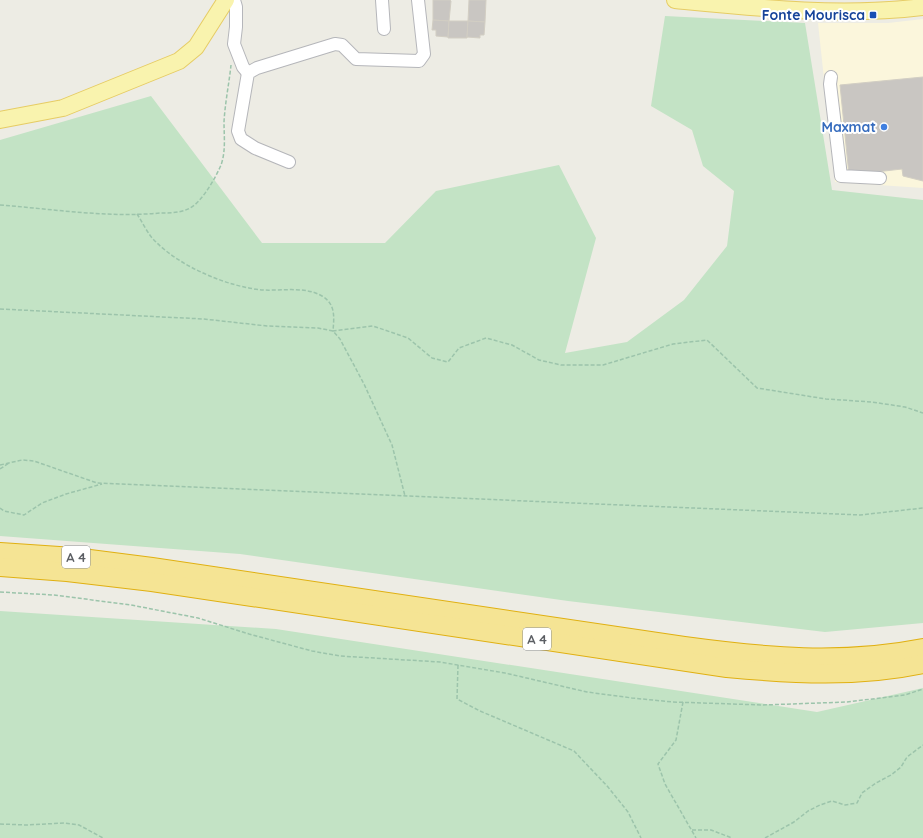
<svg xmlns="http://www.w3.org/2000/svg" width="923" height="838" font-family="Quicksand,sans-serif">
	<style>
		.commercial { fill: #fbf6dc }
		.green { fill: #c3e3c5 }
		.building { fill: #c9c6c2; stroke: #d2cec3 }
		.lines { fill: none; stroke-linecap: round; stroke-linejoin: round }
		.minor-casing { stroke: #b5b6ba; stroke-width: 14 }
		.major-casing { stroke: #e6cc64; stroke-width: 18 }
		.highway-casing { stroke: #e0b012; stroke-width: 20 }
		.path { stroke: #9cc4ab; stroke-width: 1.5; stroke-dasharray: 4 2; stroke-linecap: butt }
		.minor { stroke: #fff; stroke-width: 12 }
		.major { stroke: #f9f3ae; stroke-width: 16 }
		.highway { stroke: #f5e494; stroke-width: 18 }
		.transit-dot { fill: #1a4fb4; stroke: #fff; stroke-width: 1.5 }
		.shop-dot { fill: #3f7fe0; stroke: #fff; stroke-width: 1.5 }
		.labels { text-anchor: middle; stroke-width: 4; stroke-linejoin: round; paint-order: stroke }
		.shield { fill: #fff; stroke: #8d8f92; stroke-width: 1 }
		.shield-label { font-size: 13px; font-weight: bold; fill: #5c5f64 }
		.transit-label { font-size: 14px; font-weight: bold; fill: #164399; stroke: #fff; text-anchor: end }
		.shop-label { font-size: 14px; font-weight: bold; fill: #366cbe; stroke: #fff; text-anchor: end }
	</style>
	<rect width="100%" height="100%" fill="#edece4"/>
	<polygon class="commercial" points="923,19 923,188 835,182 818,23 888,23"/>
	<g class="green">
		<polygon points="665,16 805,23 832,190 923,200 923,623 825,632 568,601 240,554 0,536 0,140 151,96 262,243 385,243 436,191 559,165 596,238 565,353 627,342 684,300 727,246 734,191 703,166 692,130 651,106"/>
		<polygon points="0,611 276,629 817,712 923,688 923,838 0,838"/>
	</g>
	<g class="building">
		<polygon points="433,0 450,0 451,1 449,21 433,20"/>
		<polygon points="469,0 486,0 485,22 468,21"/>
		<polygon points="433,20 449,21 448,37 436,36 436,30 432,30"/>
		<polygon points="449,21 468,21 467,38 448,38"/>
		<polygon points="468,21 485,22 484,35 480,35 480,38 467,37"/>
		<polygon points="923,77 923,181 903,176 902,169 849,175 840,85"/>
	</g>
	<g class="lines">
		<g class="minor-casing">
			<g id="minor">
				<polyline points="234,0 236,7 236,27 234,44 243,67 248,73"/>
				<polyline points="382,0 384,29"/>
				<polyline points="831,77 830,84 841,176 880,178"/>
				<polyline points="289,162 255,148 241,139 238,131 248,73 257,68 335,44 342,45 356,59 419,61 424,54 418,0"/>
			</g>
		</g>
		<g class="major-casing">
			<g id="major">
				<path d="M675,0C757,8 841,17 923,7"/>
				<polyline points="0,120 63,108 179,61 196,47 226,0"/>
			</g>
		</g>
		<g class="highway-casing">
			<g id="highway">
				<path d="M0,552L74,557L152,567L684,646C765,657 842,664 923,648"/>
				<path d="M0,567L67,572L152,582L727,668C792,674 859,678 923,664"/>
			</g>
		</g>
		<g class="path">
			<path d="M0,205C53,209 107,218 160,213C170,213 181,213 190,208C202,202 216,177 221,165C226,151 224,136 224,122C225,103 229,84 231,65"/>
			<path d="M137,214C143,223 148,235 156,242C181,267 228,287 263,290C282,291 305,286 322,296C336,304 334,318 333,331L373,326L408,338L432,358L448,362L459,348L486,338L512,345L539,360L561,365H603L673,344L707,340L757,388L826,399L872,402L905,407L923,413"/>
			<polyline points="0,309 204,319 267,326 318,328 333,331 340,339 364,384 392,445 405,496"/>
			<polyline points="0,465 22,460 34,461 97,483 860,515 923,508"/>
			<polyline points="0,469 9,463"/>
			<polyline points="0,508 4,511 24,515 42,503 66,494 102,484"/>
			<polyline points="0,592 54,595 131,605 198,618 249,634 312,651 340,656 440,662 505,673 587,692 632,698 673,702 763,705 847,702 905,695 923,689"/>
			<polyline points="458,665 457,699 480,711 574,751 608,787 628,812 641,838"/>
			<polyline points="683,702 676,740 658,764 665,784 696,838"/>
			<polyline points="0,824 27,825 64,823 79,825 103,838"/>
			<polyline points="692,830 711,830 732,838"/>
			<polyline points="765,838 794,822 808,811 820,805 832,801 845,805 857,803 862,793 876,783 891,775 901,767 907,757 923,745"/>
		</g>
		<use href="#minor" class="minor"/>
		<use href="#major" class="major"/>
		<use href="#highway" class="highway"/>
	</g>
	<rect class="transit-dot" x="869" y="11" width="8" height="8" rx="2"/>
	<circle class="shop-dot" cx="884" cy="127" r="4"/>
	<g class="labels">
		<g class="shield">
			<rect x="62" y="546" width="28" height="22" rx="3"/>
			<rect x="523" y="628" width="28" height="22" rx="3"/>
		</g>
		<g class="shield-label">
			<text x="76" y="562">A 4</text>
			<text x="537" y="644">A 4</text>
		</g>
		<g class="transit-label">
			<text x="865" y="20">Fonte Mourisca</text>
		</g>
		<g class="shop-label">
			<text x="876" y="132">Maxmat</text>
		</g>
	</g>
</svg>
